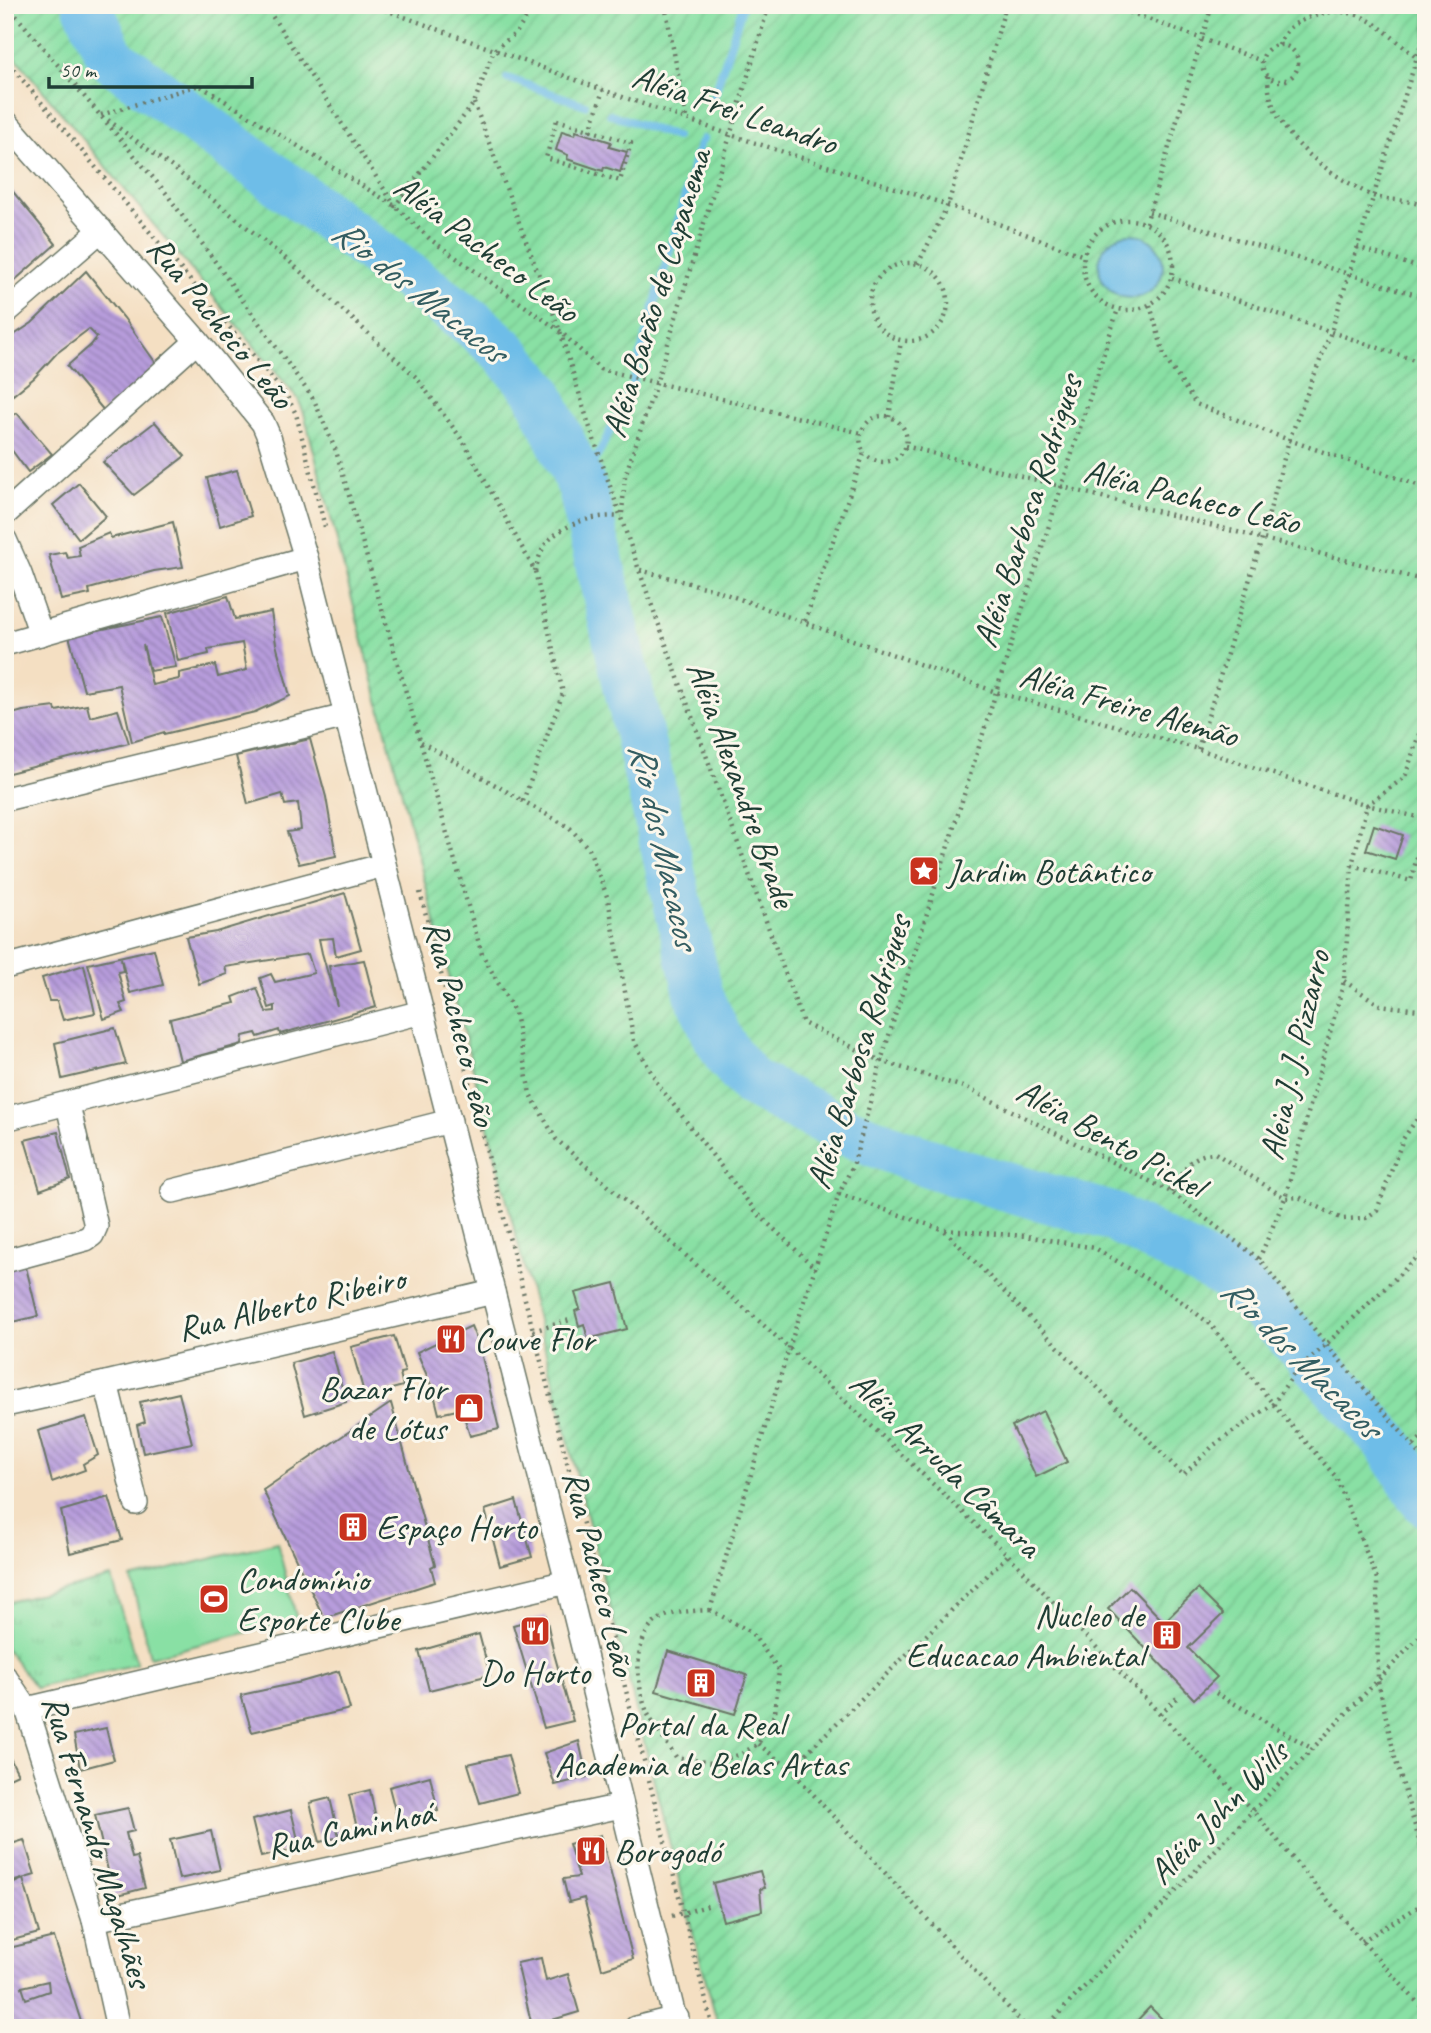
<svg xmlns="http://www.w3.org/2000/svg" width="1431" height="2033" font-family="Caveat,sans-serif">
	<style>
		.grass { fill: url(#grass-tufts); stroke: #548e6c; stroke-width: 2 }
		.park { fill: #89e0a4; stroke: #548e6c; stroke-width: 2 }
		.garden { fill: url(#garden-furrows); stroke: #548e6c; stroke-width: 2 }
		.water { fill: #6ebde8; stroke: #467d8e; stroke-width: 2 }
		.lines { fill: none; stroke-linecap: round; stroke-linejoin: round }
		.stream { stroke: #6ebde8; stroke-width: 8 }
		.river { stroke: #6ebde8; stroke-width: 49 }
		.building { fill: url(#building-back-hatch); fill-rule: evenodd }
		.minor-casing { stroke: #6a7666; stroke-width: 26 }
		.path { stroke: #6a7666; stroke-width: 4.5; stroke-dasharray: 2 5; stroke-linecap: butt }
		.minor { stroke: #fff; stroke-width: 23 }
		.labels { text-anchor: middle; stroke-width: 6; stroke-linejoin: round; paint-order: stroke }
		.street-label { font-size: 35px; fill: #1f3d34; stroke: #fbf7ec }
		.poi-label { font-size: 35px; fill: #1f3d34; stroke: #fbf7ec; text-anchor: start }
		.water-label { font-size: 37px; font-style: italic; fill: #335d61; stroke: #fbf7ec }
	</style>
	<defs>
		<pattern id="grass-tufts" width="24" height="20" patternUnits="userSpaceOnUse" patternTransform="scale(1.75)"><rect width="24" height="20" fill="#89e0a4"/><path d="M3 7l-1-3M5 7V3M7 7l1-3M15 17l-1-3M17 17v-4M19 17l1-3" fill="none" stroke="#76c18e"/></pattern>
		<pattern id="garden-furrows" width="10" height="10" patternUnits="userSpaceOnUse" patternTransform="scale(1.75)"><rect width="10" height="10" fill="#89e0a4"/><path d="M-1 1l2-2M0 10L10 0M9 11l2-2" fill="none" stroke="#76c18e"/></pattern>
		<pattern id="building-back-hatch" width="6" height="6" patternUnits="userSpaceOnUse" patternTransform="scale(1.75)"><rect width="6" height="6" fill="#b79cdc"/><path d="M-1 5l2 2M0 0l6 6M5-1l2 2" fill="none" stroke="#9480b3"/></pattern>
	</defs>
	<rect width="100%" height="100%" fill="#fbf7ec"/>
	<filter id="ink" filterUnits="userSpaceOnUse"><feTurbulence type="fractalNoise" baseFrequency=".0143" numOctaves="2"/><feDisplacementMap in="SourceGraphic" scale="14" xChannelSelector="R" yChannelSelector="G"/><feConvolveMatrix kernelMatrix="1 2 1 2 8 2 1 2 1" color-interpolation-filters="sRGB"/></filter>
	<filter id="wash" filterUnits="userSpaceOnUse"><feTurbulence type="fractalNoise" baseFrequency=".00686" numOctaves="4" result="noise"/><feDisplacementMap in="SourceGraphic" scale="28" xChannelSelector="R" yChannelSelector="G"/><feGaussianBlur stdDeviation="1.57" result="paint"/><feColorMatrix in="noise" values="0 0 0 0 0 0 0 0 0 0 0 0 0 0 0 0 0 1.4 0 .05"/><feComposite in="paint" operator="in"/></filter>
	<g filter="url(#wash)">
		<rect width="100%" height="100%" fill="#f4dfc2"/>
		<polygon class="grass" points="111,1577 137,1664 36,1688 5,1648 5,1603"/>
		<polygon class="park" points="277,1542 297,1620 150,1657 131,1579"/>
		<polygon class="garden" points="5,5 1426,5 1426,2028 719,2028 687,1912 540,1329 304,413 298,399 5,45"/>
		<circle class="water" cx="1131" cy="266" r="32"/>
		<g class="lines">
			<g class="stream">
				<polyline points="507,78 585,105"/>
				<polyline points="713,99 743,5"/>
				<polyline points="610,114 676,137"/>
				<polyline points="582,487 631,389 699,145 703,139"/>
			</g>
			<polyline class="river" points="87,5 111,58 472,323 504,351 537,390 582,487 699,995 717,1036 730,1058 752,1083 846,1131 904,1154 956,1172 1113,1217 1228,1276 1287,1332 1388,1443 1426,1502"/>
		</g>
		<g id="blocks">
			<g class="building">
				<polygon points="562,131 575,135 576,131 611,142 609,147 627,152 620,172 604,167 603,171 567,159 568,155 556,150"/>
				<polygon points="5,182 56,244 5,289"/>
				<polygon points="86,271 124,318 158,366 105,412 67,366 91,345 97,337 89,329 57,353 34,378 13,395 5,386 5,341 32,323"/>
				<polygon points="17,413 52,454 28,472 5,441 5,421"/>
				<polygon points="155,422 185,456 134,495 103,462"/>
				<polygon points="237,470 251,516 220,526 207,478"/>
				<polygon points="79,483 106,516 79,539 53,505"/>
				<polygon points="173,522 183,567 154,571 89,589 90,594 61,600 49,555 65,552 68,558 80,556 78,546 109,533 111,538"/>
				<polygon points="228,596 235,619 271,612 276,644 290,696 255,712 164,734 164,732 132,742 119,685 84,691 69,636 162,617 176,667 150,671 143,645 152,685 179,679 179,673 215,665 218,677 247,670 242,643 208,649 209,654 178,661 167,613"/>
				<polygon points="87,705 90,717 118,710 129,743 5,774 5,716 23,711 55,707 56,711"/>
				<polygon points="310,739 326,797 336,856 299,864 287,832 301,830 298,803 285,805 282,794 248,804 236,756"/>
				<polygon points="1374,825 1403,835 1395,859 1366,850"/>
				<polygon points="345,893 361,949 336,956 333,938 319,939 322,953 337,1006 329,966 364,960 376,1007 280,1034 279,1030 258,1037 256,1033 243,1036 242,1044 180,1061 170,1019 235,1003 233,997 257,988 266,1012 275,1011 275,1006 269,1008 260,978 271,974 275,982 314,973 308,954 225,967 227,974 199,984 186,937 216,932"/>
				<polygon points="154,949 163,985 130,993 121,958 123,971 118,972 126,1002 120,1004 124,1012 104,1019 88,964"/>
				<polygon points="84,965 95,1013 63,1020 57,1001 49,1001 42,978"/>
				<polygon points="115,1028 126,1064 62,1079 55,1043"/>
				<polygon points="58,1132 70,1179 40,1190 25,1140"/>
				<polygon points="25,1263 38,1316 5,1324 5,1268"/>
				<polygon points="615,1283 627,1329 588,1339 584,1324 579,1326 575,1311 580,1309 575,1293"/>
				<polygon points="471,1326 480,1348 499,1429 470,1436 460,1403 456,1404 457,1410 439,1414 433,1390 417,1352"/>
				<polygon points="394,1336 405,1372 400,1373 403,1386 365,1396 351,1347"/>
				<polygon points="332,1351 346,1402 305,1415 291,1363"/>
				<polygon points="179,1393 192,1443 143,1453 137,1425 145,1422 140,1402"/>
				<polygon points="391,1403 435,1565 431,1567 435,1582 324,1618 263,1490"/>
				<polygon points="1043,1411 1067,1462 1036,1477 1012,1426"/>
				<polygon points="86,1417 98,1455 83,1464 85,1470 52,1482 38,1431"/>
				<polygon points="109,1497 122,1540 70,1553 61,1511"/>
				<polygon points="516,1500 532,1557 500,1566 485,1510"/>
				<polygon points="1130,1587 1164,1622 1198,1589 1223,1614 1188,1648 1217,1677 1194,1699 1108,1609"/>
				<polygon points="546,1616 553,1650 573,1721 544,1728 513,1625"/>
				<polygon points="479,1634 490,1675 429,1690 419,1651"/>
				<polygon points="668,1651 747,1675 735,1714 656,1691"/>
				<polygon points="339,1671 350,1709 252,1732 241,1695 301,1682"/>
				<polygon points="106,1728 114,1760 80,1769 74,1735"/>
				<polygon points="579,1741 587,1777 555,1785 544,1753"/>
				<polygon points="5,1748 18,1774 5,1780"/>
				<polygon points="508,1755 518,1793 480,1803 468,1764"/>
				<polygon points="430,1776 438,1811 398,1822 389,1787"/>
				<polygon points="370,1790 378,1828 358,1832 349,1795"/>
				<polygon points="330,1798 339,1837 320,1842 310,1803"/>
				<polygon points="128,1808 134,1831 126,1833 132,1858 137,1857 145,1888 114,1896 95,1815"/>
				<polygon points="291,1810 300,1848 261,1857 252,1820"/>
				<polygon points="211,1831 220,1870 179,1879 170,1840"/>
				<polygon points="601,1835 633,1959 602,1969 584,1898 569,1902 563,1879 579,1877 569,1844"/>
				<polygon points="24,1840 35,1875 5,1884 5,1846"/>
				<polygon points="760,1871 765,1888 760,1889 762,1911 723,1921 713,1883"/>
				<polygon points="23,1879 39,1933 5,1942 5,1887"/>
				<path d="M54,1937L83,2028H10L5,2007V1949ZM48,1981L49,1991L26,1999L22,1987Z"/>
				<polygon points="541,1958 546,1981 568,1974 579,2012 532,2026 517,1963"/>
				<polygon points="1150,2007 1171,2028 1130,2028"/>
			</g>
		</g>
	</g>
	<g filter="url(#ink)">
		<use href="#blocks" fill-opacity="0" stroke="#6a7666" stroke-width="2"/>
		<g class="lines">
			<g class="minor-casing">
				<g id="minor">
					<polyline points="5,121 197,341 263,423 269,437 306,558 567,1582 677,2028"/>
					<polyline points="5,313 101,230"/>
					<polyline points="5,514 197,341"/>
					<polyline points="5,540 20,574 41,634"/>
					<polyline points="5,644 306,558"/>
					<polyline points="5,799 346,716"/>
					<polyline points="5,967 384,865"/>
					<polyline points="5,1119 422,1012"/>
					<polyline points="173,1191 450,1121"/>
					<polyline points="5,1261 86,1239 92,1235 96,1226 68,1105"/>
					<polyline points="106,1383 136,1503"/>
					<polyline points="5,1405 106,1383 493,1292"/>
					<polyline points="5,1677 27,1709 94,1920 118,2028"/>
					<polyline points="27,1709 567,1582"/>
					<polyline points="94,1920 621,1806"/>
					<polyline points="636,2028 677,2018"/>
				</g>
			</g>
			<g class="path">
				<polyline points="7,5 166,193 314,400 336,451 482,954 515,1013 530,1094 556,1139 789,1348 1008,1555 1253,1811 1362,1941 1426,2012"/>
				<polyline points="265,5 395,206 474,103 494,50 516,33 535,5"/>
				<polyline points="372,5 603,90 731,135 948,205 1084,256"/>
				<polyline points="665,5 686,117"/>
				<polyline points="1110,5 1262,61"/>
				<circle cx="1280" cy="63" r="18"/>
				<path d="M1278,45C1288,26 1291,25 1310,17C1359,0 1380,28 1416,57"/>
				<polyline points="5,59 287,396 296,414 326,531"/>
				<path d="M1268,76C1267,124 1311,161 1349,183C1357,187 1365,193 1373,196C1391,202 1408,198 1426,207"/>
				<polyline points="474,103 560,331 589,425 639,570 803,1023 881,1061 969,1089 1171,1192 1259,1259 1326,1344 1426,1461"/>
				<polyline points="101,115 199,85 395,206 431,240 560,331 600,369 861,433"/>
				<polyline points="108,120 176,170 290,262 416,377 463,441 535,571 563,693 523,801 570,828 589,849 608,899 634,1041 659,1086 757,1213 816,1269"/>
				<polygon points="557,120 631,143 620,181 546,158"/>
				<polyline points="590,131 603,90"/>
				<polyline points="1149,212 1426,298"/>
				<circle cx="1128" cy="265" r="45"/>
				<polyline points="1146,223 1212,5"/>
				<polyline points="1357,247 1426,270"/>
				<circle cx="909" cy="302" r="39"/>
				<polyline points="918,264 948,205 1006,5"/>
				<polyline points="1172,278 1426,364"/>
				<polyline points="1150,305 1165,358 1196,404 1289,440 1426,488"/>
				<polyline points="889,417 901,341"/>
				<polyline points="905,446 1426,581"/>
				<polyline points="622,513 625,476 656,384 769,5"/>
				<polyline points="640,570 715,590 996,692 1198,749 1367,805 1426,819"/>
				<path d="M535,571C538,561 541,548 549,540C567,522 597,514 621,517"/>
				<path d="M805,621L864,453C849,425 884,402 902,426C919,450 886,476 864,453"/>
				<polyline points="421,742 523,801"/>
				<polyline points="1198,749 1262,539 1289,440 1331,332 1426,28"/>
				<polyline points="1352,865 1411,881 1426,821"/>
				<polyline points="420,892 713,2028"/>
				<polyline points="1344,981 1380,1005 1426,1011"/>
				<path d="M1171,1192C1183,1170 1188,1155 1215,1153L1285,1198L1299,1197L1342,1219L1366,1218L1377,1210L1403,1139L1426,1106"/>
				<polyline points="839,1194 944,1230 1026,1236 1095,1248 1173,1295 1211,1325 1273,1404 1336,1477 1377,1579 1378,1681 1395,1758 1423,1853 1426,1874"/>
				<polyline points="945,1231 1183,1475 1214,1445 1273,1404 1297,1369 1319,1351 1426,1249"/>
				<polyline points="1259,1259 1285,1198 1344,981 1352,865 1367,805 1405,777 1426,713"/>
				<polyline points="533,1331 570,1320"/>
				<polyline points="1414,1445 1426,1433"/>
				<polyline points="710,1610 789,1348 839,1194 854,1163 881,1061 996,692 1118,309"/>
				<path d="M710,1610L751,1632L779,1670L775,1713L758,1744L739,1755L711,1763L676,1757C667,1743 654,1727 647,1712C637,1687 632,1646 653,1624C666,1611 692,1611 710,1610Z"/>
				<polyline points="1216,1693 1313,1749"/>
				<polyline points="1160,1714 1178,1697"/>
				<polyline points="758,1744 790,1769 1008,1555"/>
				<polyline points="790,1769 1027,2028"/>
				<polyline points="672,1916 711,1905"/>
				<polyline points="1362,1941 1426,1902"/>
				<polyline points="1045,2028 1426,1630"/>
			</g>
			<use href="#minor" class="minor"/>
		</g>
	</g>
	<defs>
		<g id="sight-square" transform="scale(1.575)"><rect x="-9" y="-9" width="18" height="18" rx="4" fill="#c8321e" stroke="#fbf7ec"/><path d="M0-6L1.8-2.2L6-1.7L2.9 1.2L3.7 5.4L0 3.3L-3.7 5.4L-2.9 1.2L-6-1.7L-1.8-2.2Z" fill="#fff"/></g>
		<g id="restaurant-square" transform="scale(1.575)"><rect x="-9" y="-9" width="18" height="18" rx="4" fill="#c8321e" stroke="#fbf7ec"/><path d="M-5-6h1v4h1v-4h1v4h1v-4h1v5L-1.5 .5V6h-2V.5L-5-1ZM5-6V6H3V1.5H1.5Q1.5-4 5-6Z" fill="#fff"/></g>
		<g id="shop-square" transform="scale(1.575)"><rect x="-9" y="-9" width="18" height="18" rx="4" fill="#c8321e" stroke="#fbf7ec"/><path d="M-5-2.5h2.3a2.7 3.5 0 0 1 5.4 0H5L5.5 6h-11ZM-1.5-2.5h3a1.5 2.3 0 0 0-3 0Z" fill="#fff"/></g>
		<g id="building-square" transform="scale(1.575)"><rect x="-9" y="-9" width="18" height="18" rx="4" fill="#c8321e" stroke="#fbf7ec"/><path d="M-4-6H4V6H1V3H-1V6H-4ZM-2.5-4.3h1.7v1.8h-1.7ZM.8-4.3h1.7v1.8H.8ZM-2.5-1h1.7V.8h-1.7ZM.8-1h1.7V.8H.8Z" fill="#fff"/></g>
		<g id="stadium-square" transform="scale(1.575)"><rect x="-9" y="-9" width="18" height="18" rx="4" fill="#c8321e" stroke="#fbf7ec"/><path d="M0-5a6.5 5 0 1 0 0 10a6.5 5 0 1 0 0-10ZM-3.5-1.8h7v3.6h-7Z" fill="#fff"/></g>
	</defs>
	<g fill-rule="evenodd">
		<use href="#sight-square" x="924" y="871"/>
		<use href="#restaurant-square" x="451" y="1339"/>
		<use href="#shop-square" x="469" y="1408"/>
		<use href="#building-square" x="353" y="1527"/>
		<use href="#stadium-square" x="214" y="1599"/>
		<use href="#restaurant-square" x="535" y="1631"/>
		<use href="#building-square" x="1167" y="1635"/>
		<use href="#building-square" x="701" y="1683"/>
		<use href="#restaurant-square" x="591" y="1851"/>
	</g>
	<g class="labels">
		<g class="street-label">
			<text transform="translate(735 109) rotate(19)" y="12">Aléia Frei Leandro</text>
			<text transform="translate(487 248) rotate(37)" y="12">Aléia Pacheco Leão</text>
			<text transform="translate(656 293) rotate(-73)" y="12">Aléia Barão de Capanema</text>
			<text transform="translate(221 322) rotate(51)" y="12">Rua Pacheco Leão</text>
			<text transform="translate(1192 496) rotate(14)" y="12">Aléia Pacheco Leão</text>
			<text transform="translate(1027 511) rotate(-72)" y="12">Aléia Barbosa Rodrigues</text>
			<text transform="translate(1129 705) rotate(16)" y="12">Aléia Freire Alemão</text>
			<text transform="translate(742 784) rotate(70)" y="12">Aléia Alexandre Brade</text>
			<text transform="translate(461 1023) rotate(76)" y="12">Rua Pacheco Leão</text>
			<text transform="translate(858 1052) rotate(-73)" y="12">Aléia Barbosa Rodrigues</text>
			<text transform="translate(1294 1055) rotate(-77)" y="12">Aleia J. J. Pizzarro</text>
			<text transform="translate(1111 1138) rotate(29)" y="12">Aléia Bento Pickel</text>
			<text transform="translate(291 1303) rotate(-13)" y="12">Rua Alberto Ribeiro</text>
			<text transform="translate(946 1464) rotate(44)" y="12">Aléia Arruda Câmara</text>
			<text transform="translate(600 1573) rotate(76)" y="12">Rua Pacheco Leão</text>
			<text transform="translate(1218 1812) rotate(-46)" y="12">Aléia John Wills</text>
			<text transform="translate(350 1829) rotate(-12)" y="12">Rua Caminhoá</text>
			<text transform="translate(98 1841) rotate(73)" y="12">Rua Fernando Magalhães</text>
		</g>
		<g class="poi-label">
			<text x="947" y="883">Jardim Botântico</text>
			<text x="474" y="1351">Couve Flor</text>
			<text x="446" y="1400" text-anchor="end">Bazar Flor<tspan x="446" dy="40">de Lótus</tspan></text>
			<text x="376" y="1539">Espaço Horto</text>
			<text x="237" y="1591">Condomínio<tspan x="237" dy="40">Esporte Clube</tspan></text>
			<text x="1144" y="1627" text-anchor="end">Nucleo de<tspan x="1144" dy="40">Educacao Ambiental</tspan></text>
			<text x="535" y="1684" text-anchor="middle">Do Horto</text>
			<text x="701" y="1736" text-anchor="middle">Portal da Real<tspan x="701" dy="40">Academia de Belas Artas</tspan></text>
			<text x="614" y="1863">Borogodó</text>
		</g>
		<g class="water-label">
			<text transform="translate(420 290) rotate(38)" y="13">Rio dos Macacos</text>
			<text transform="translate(665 845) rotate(77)" y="13">Rio dos Macacos</text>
			<text transform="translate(1302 1357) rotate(45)" y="13">Rio dos Macacos</text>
		</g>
	</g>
	<rect width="1431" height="2033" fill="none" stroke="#fbf7ec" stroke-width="28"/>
	<path d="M49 77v10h203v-10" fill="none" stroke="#1f3d34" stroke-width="3.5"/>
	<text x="60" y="77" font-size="21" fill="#1f3d34" stroke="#fbf7ec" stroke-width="5" paint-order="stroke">50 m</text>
</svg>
